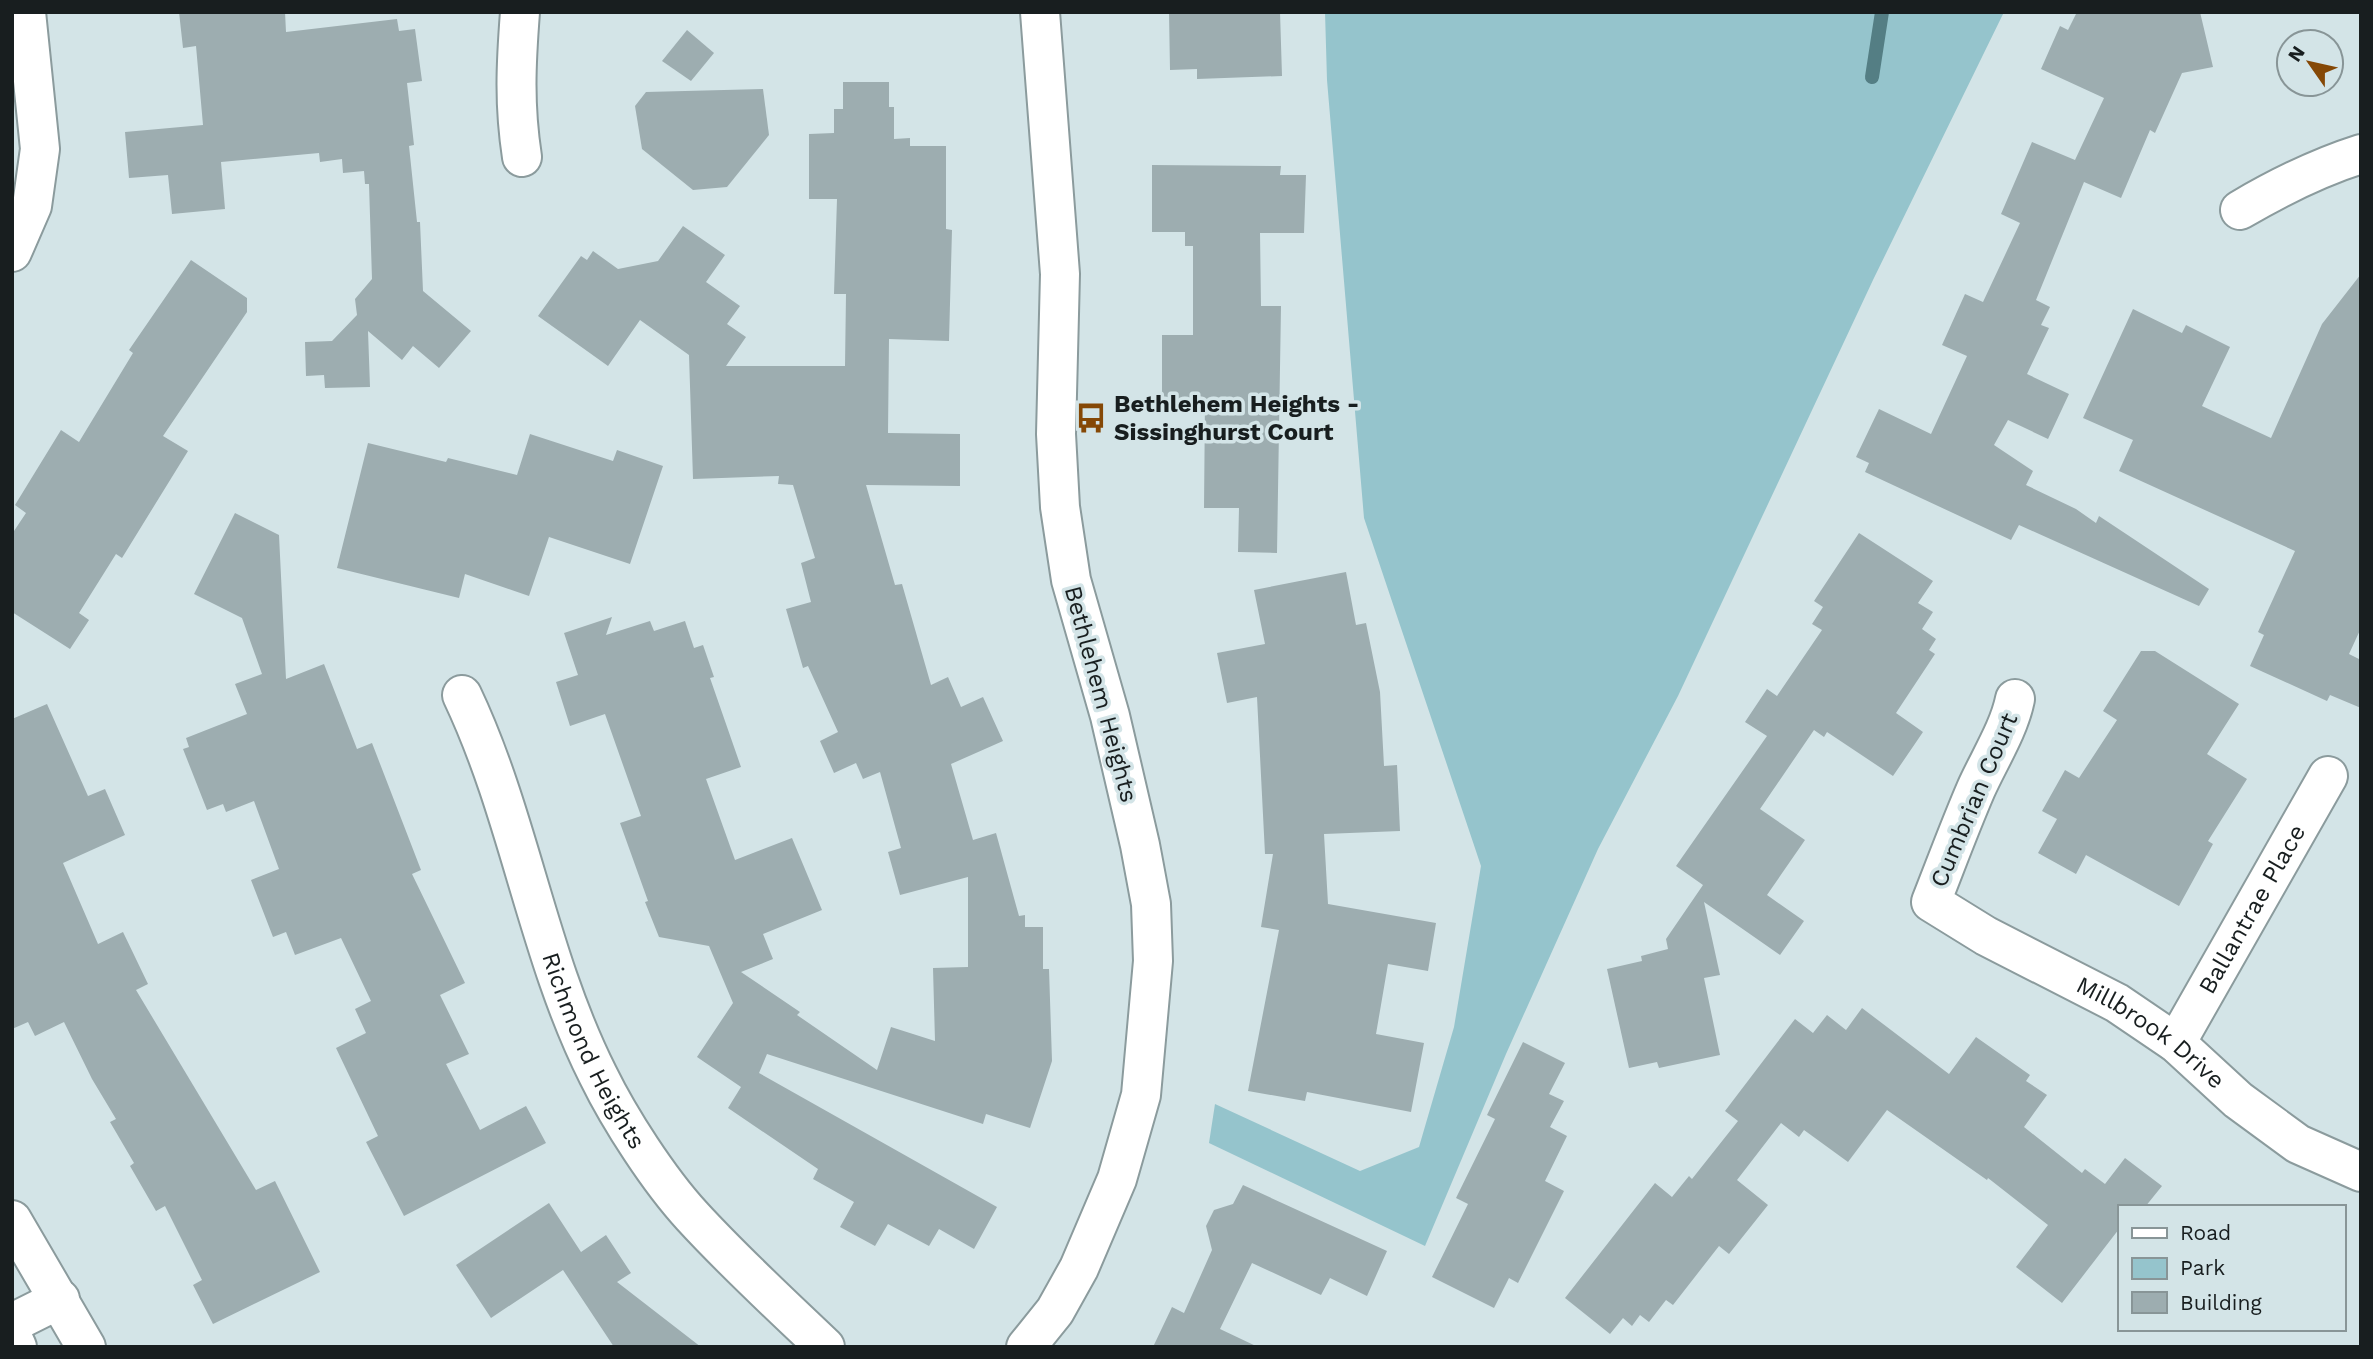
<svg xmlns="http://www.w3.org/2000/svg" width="2373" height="1359" font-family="'Work Sans',sans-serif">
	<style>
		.green { fill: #95c4cc }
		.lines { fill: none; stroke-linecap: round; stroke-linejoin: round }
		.stream { stroke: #547e84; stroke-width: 14 }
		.building { fill: #9dadb0 }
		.street-casing { stroke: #8b9b9d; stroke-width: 42 }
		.secondary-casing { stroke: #8b9b9d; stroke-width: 42 }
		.street { stroke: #fff; stroke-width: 38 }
		.secondary { stroke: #fff; stroke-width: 38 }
		.labels { text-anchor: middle; stroke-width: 7; stroke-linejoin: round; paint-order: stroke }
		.poi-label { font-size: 24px; font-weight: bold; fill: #181e1f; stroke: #d3e4e7; text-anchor: start }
		.street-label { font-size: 24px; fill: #181e1f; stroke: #d3e4e7 }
	</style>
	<rect width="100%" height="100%" fill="#d3e4e7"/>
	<polygon class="green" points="1325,12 2004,12 1873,280 1678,696 1598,849 1506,1054 1425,1246 1209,1143 1215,1104 1360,1171 1419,1147 1454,1027 1481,866 1364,518 1327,80"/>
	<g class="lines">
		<polyline class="stream" points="1872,77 1882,12"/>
	</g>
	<g class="building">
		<polygon points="179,12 285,12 286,32 397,19 399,31 415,29 422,81 407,83 414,145 409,146 417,222 420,222 423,291 471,331 439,368 413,346 402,360 368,331 370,387 325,388 324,375 306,376 305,342 332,341 357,315 355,299 372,279 369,184 365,184 364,171 343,173 342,159 320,162 319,153 221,162 225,209 172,214 168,175 129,178 125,132 203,125 196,46 183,48"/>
		<polygon points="1169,12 1280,12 1282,76 1197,79 1197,69 1170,70"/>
		<polygon points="2077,12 2200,12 2213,67 2182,73 2155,133 2150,130 2121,198 2084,182 2036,300 2050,307 2041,325 2049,328 2027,374 2069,394 2048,439 2008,420 1994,445 2033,471 2026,485 2076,509 2096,523 2099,516 2209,589 2199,606 2019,525 2011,540 1865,472 1869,463 1856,457 1879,409 1931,434 1967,356 1942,345 1965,294 1983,302 2020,223 2001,214 2032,142 2075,160 2104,98 2041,69 2060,26 2068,30"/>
		<polygon points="687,30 714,53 691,81 662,61"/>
		<polygon points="843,82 889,82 889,107 894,107 894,139 910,138 910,146 946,146 946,229 952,230 949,341 889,339 888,433 960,434 960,486 866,485 895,585 902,584 931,685 948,677 961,707 983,697 1003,741 951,764 973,840 996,833 1019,916 1025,915 1025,927 1043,927 1043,969 1049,969 1052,1061 1030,1128 986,1114 983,1124 767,1054 759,1073 997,1207 974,1249 939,1229 929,1246 888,1224 875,1246 840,1227 854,1202 813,1179 818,1169 728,1108 741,1087 697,1057 733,1003 709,946 659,937 645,902 648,901 620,823 641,816 605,714 570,726 556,682 578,675 564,633 612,617 606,635 650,621 654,631 685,621 694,648 703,645 714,677 710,678 741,767 706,779 735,860 792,838 822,910 763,934 773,959 741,972 800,1012 797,1015 877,1070 891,1027 935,1041 933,968 968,967 968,877 900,895 888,852 901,848 880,772 863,779 856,763 834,773 820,741 838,732 808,666 803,668 786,609 811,602 801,563 815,558 793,485 778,484 779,476 693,479 689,355 640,320 608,366 538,316 581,256 587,260 593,251 618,269 658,261 683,226 725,255 706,282 740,306 727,324 746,337 726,366 845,366 846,294 834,294 837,199 809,199 809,134 834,133 834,109 843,109"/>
		<polygon points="763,89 769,135 727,187 693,190 642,149 635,106 646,92"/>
		<polygon points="1152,165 1281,166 1280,175 1306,175 1304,233 1260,233 1261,306 1281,306 1277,553 1238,552 1239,508 1204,508 1205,400 1162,400 1162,335 1193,335 1193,246 1185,246 1185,232 1152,232"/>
		<polygon points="191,260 247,298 247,312 163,436 188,451 122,558 116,554 79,613 89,620 70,649 12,612 12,534 26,513 15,505 61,430 79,442 133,353 129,350"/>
		<polygon points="2361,274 2361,628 2349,654 2361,660 2361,708 2330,695 2327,701 2250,666 2264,635 2258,632 2295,551 2119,471 2133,440 2083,418 2133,309 2182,333 2186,325 2230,347 2202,406 2271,438 2322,324"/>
		<polygon points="530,434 613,461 617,450 663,466 630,564 549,537 529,596 465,574 459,598 337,568 368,443 446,462 448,458 517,475"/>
		<polygon points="235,513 279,535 286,679 324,664 357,749 372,743 421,870 412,874 465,983 440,995 469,1054 446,1064 480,1130 526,1106 546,1143 404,1216 366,1142 378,1136 336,1048 366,1033 355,1009 371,1001 341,938 295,955 286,932 273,937 251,880 279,869 254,801 226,812 223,804 207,810 183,749 189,747 186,738 247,714 235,684 262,674 242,618 194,594"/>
		<polygon points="1859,533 1933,581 1918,603 1933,612 1922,629 1936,639 1929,650 1935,654 1896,713 1923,732 1893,776 1827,732 1824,737 1814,730 1760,809 1805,840 1767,895 1804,921 1780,955 1704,902 1720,975 1704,978 1720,1055 1659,1068 1657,1062 1629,1068 1607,969 1642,961 1641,956 1668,949 1666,939 1703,885 1676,866 1767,736 1745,722 1767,689 1777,696 1822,630 1812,624 1823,607 1814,601"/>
		<polygon points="1346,572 1356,625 1366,623 1380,692 1384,766 1397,765 1400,831 1324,834 1328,904 1436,923 1428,971 1388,964 1376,1034 1424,1043 1411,1112 1307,1092 1305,1101 1248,1091 1279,930 1261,927 1273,854 1265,854 1257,697 1227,703 1217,653 1265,644 1254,590"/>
		<polygon points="2141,651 2155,651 2239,704 2207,754 2247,779 2208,841 2213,844 2179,906 2086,855 2076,874 2038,853 2057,819 2042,811 2065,770 2079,778 2117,720 2103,711"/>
		<polygon points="47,704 88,796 105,789 125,835 63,863 98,944 123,932 148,984 136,990 256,1190 275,1181 320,1272 213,1324 193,1285 202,1280 165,1206 156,1211 130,1166 134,1163 110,1122 116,1119 92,1079 64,1022 35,1036 28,1022 12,1029 12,719"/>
		<polygon points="1862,1008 1949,1074 1976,1037 2030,1075 2026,1081 2047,1095 2024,1127 2082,1173 2085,1169 2105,1184 2125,1158 2162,1186 2145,1207 2119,1207 2119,1229 2062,1303 2016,1267 2048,1225 1988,1178 1987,1180 1887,1110 1848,1162 1804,1130 1799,1137 1781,1123 1737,1180 1768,1205 1729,1254 1719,1246 1673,1305 1666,1300 1649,1322 1640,1315 1632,1326 1623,1318 1610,1334 1565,1298 1655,1183 1672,1197 1689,1176 1692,1179 1738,1121 1725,1111 1795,1019 1813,1033 1827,1015 1846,1030"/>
		<polygon points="1523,1042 1565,1063 1549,1094 1564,1101 1550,1127 1567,1136 1545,1181 1564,1191 1518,1283 1509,1278 1494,1308 1432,1277 1468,1204 1456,1198 1495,1119 1487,1115"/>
		<polygon points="1243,1185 1387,1251 1367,1296 1330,1278 1321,1295 1252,1263 1220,1329 1258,1347 1153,1347 1172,1307 1184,1313 1212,1250 1206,1226 1214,1210 1233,1204"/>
		<polygon points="549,1203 581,1252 606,1235 631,1273 617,1282 701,1347 614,1347 563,1270 491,1318 456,1265"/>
	</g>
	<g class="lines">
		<g class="street-casing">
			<g id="street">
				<path d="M520,12C516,64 514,105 522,157"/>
				<path d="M2240,210C2279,187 2317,168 2361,154"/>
				<polyline points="12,252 32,206 40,149 26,12"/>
				<path id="s1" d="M462,695C520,817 537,954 598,1075C620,1120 659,1180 692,1216C734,1262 780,1304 825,1347"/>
				<path id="s2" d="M2015,699C2009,729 1989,760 1976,789C1960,826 1946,864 1931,902L1986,936L2117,1003L2176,1043L2238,1100L2298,1144L2361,1172"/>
				<path id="s3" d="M2176,1043L2328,776"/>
				<polyline points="12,1323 60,1299"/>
				<polyline points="1026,1347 1055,1311 1079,1268 1117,1179 1141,1095 1153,961 1151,904 1140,845 1110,716 1071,580 1060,507 1056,434 1060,274 1040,12"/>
			</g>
		</g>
		<g class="secondary-casing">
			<g id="secondary">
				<polyline points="12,1220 86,1347"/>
				<polyline points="12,1336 17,1347"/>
			</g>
		</g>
		<use href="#street" class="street"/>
		<use href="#secondary" class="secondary"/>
	</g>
	<defs>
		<g id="bus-bare" transform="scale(2.415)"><path d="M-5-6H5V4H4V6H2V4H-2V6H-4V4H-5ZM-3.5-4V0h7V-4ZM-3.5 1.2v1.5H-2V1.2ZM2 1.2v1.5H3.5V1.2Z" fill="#854806" stroke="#d3e4e7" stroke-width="2.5" paint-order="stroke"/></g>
	</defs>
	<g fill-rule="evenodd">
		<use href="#bus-bare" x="1091" y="418"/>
	</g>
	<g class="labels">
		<g class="poi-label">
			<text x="1114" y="412">Bethlehem Heights -<tspan x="1114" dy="28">Sissinghurst Court</tspan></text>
		</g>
		<g class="street-label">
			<text transform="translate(1101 694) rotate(75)" y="8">Bethlehem Heights</text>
			<text transform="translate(1974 800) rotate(-67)" y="8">Cumbrian Court</text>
			<text dy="8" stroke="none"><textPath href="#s3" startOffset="154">Ballantrae Place</textPath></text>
			<text dy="8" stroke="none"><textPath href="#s2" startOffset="476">Millbrook Drive</textPath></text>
			<text dy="8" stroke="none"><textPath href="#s1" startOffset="380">Richmond Heights</textPath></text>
		</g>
	</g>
	<rect width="2373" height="1359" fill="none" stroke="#181e1f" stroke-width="28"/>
	<rect x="2118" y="1205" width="228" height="126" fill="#d3e4e7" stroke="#889597" stroke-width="2"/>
	<rect x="2132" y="1228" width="35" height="10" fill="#ffffff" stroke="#889597" stroke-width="2"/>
	<text x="2180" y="1240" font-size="21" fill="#181e1f">Road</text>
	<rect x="2132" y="1258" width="35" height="21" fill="#95c4cc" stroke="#889597" stroke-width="2"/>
	<text x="2180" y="1275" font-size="21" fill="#181e1f">Park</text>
	<rect x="2132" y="1292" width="35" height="21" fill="#9dadb0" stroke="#889597" stroke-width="2"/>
	<text x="2180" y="1310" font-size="21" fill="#181e1f">Building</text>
	<g transform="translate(2310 63) rotate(304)"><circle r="33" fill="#d3e4e7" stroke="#889597" stroke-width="2"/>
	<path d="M0-5L12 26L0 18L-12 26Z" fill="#854806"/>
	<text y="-10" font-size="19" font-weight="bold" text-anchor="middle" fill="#181e1f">N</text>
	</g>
</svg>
